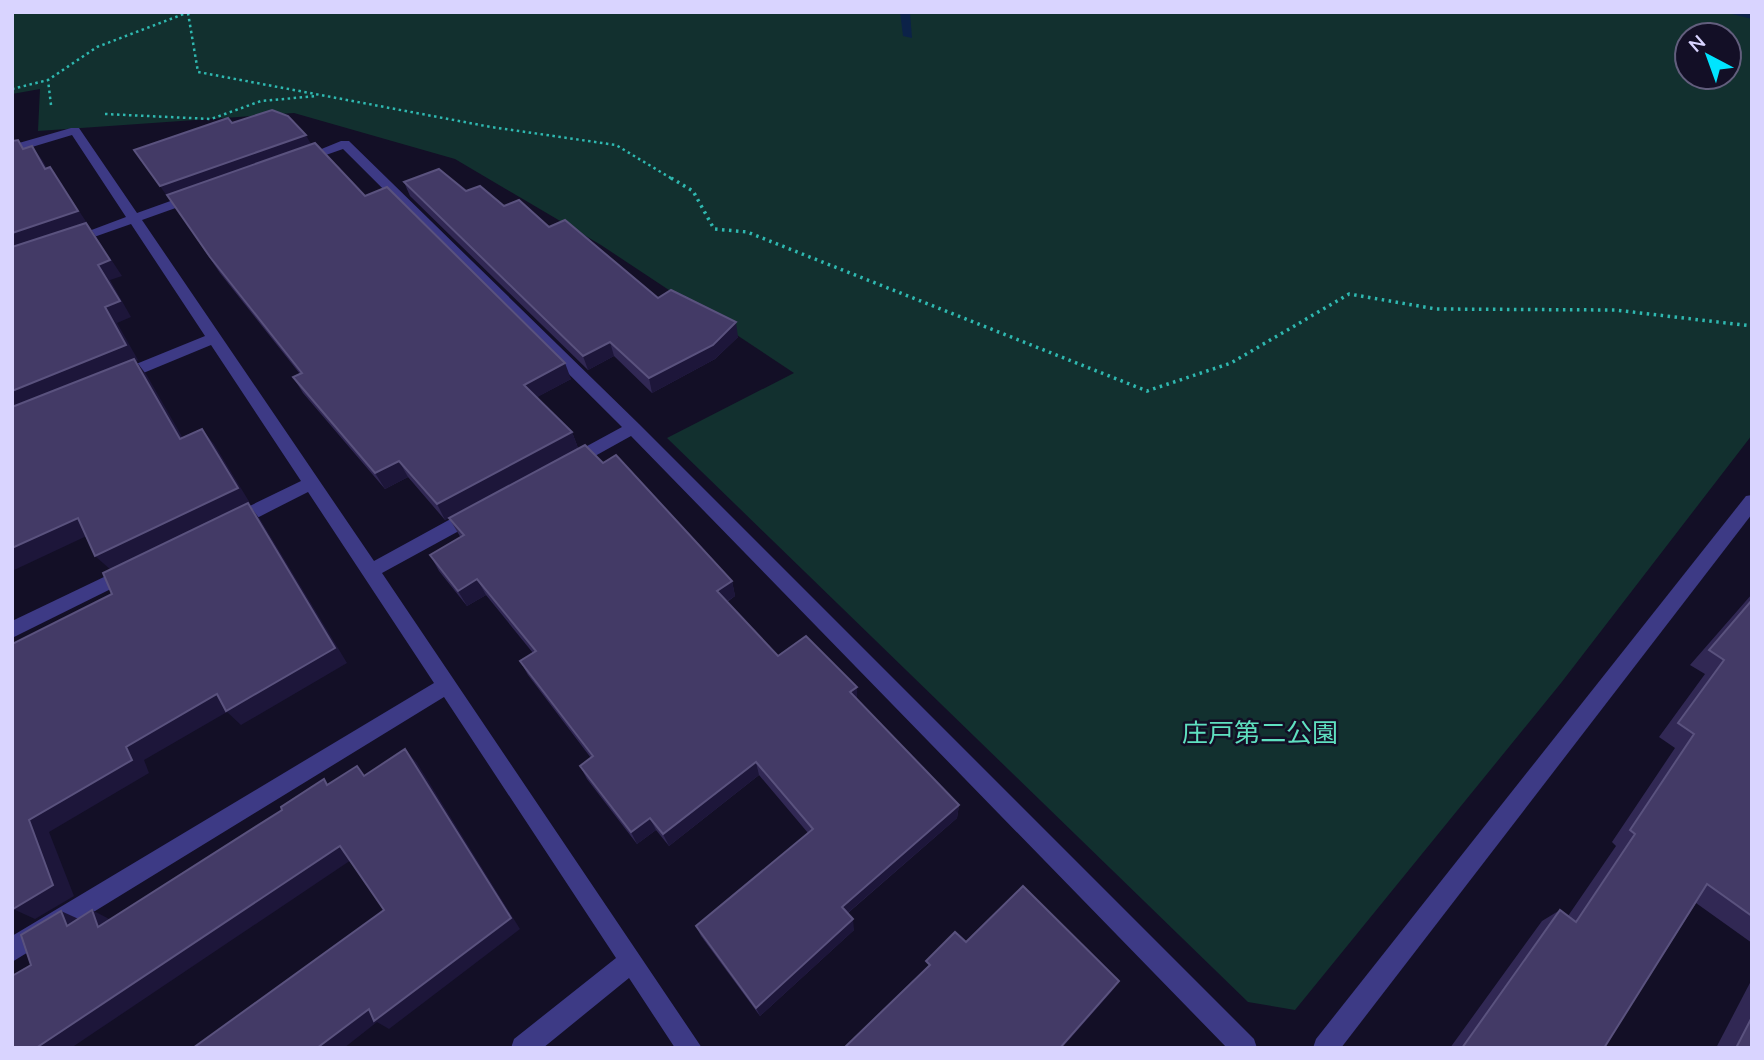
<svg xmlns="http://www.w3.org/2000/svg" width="1764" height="1060" font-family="Mulish,'Noto Sans JP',sans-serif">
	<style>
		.green { fill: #12302f; fill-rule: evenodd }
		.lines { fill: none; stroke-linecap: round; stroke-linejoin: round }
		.stream { fill: #0c2248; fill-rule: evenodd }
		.path-far1 { stroke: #2fb8b0; stroke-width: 2.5; stroke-dasharray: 2.5 3.5; stroke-linecap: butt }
		.path { stroke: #2fb8b0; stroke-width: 3.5; stroke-dasharray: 2.5 4.5; stroke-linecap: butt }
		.minor { fill: #3d3a85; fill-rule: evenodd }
		.wall { fill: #312854 }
		.shaded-wall { fill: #1d163a }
		.building { fill: #433a66; stroke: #5a527e; stroke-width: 2 }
		.labels { text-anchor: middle; stroke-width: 5; stroke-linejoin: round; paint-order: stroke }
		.park-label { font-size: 26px; fill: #5fe0c0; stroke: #130f26 }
	</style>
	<rect width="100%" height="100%" fill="#130f26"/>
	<path class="green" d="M12,12H1752V435L1561,683L1295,1010L1248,1002L667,438L794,373L601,245L455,159L294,113L38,131L40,89L12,94ZM1687,35H1729V77H1687Z"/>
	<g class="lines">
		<g class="stream">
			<polygon points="900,12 910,12 912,38 903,36"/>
			<polygon points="1731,12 1752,13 1752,19 1732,14"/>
		</g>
		<g class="path-far1">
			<polyline points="188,13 198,72 491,127 616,145 674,180"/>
			<polyline points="12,89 48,80"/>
			<polyline points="51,105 48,80 97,47 189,12"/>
			<polyline points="105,114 211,119 261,101 317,96"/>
		</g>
		<polyline class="path" points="671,178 693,191 714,229 747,232 1147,391 1231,363 1349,294 1436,309 1615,310 1752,326"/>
		<g class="minor">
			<polygon points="71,128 79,128 137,213 190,194 198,194 198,200 142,220 374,561 467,510 479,510 482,515 479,520 382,573 702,1048 675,1048 629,978 543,1048 511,1048 514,1039 616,958 444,697 12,962 12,936 434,683 308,492 239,527 227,527 224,522 227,517 301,481 211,345 124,381 114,381 111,377 114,373 205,336 131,224 77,243 72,244 65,240 126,217 72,135 12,153 12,145"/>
			<polygon points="341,141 349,141 639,424 1254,1039 1257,1048 1227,1048 631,436 577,466 565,466 563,462 565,458 622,427 343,149 303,163 297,159"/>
			<polygon points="1752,495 1752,514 1341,1048 1313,1048 1316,1039 1746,496"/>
			<polygon points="129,565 135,567 138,572 135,577 12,638 12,621"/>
		</g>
	</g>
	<g class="wall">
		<polygon points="232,123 311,145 365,196 571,379 537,397 572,432 578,448 445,520 408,477 385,489 303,393 293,377 300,374 220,273 170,199 134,150"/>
		<polygon points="404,182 466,191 504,206 549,227 658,298 738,337 715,359 652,393 614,356 588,370 410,196"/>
		<polygon points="603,463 732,581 735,596 727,602 778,656 857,699 959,805 957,818 848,913 854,930 760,1016 701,936 696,926 808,833 759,775 669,846 656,830 637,844 587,779 580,766 591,758 528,675 520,661 533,653 486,595 467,606 439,571 430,555 461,538 449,518"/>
		<polygon points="1752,594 1752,943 1696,903 1604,1048 1450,1048 1542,921 1560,910 1568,916 1616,846 1612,842 1675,748 1659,737 1705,674 1690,665"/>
		<polygon points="1752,979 1752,1048 1716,1048"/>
	</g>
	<g class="shaded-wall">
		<polygon points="306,135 313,148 169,199 160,186"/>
		<polygon points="32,146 43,161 56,184 45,169"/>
		<polygon points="50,167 122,276 110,280 131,317 117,323 138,360 136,361 146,374 192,454 12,412 12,391 105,307 98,265 12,253 12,233"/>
		<polygon points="736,322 738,337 715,359 652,393 649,378"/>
		<polygon points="610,342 614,356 588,370 583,356"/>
		<polygon points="565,363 571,379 530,401 524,385"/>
		<polygon points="202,429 214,444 250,503 248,504 260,519 347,663 241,725 227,712 144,760 149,773 49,832 74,896 35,919 13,909 29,820 126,747 111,570 95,556"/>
		<polygon points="572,432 578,448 445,520 437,504"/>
		<polygon points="399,461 408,477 385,489 375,473"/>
		<polygon points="78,518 93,533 12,571 12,548"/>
		<polygon points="477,579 486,595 467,606 458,591"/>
		<polygon points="732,581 735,596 720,606 717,591"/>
		<polygon points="857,687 857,701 850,692"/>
		<polygon points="405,749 417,763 520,929 389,1029 377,1022 344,1048 317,1048 369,1009 380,1016"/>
		<polygon points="756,762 759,775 669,846 663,834"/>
		<polygon points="959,805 957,818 843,917 842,907"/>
		<polygon points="650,818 656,830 637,844 631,832"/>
		<polygon points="340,846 354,858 71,1048 36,1048"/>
		<polygon points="92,910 113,921 98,927"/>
		<polygon points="61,911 83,921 67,926"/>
		<polygon points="853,919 854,930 760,1016 756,1008"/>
		<polygon points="1119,981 1113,990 1062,1048 1060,1048"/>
	</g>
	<g class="building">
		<polygon points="272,110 288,116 306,135 160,186 134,150 228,118 232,123"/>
		<polygon points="18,140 23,149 32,146 45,169 50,167 78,211 12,233 12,141"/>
		<polygon points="315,143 365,196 387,187 565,363 524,385 572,432 437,504 399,461 375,473 293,377 302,373 210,257 167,195"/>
		<polygon points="439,169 466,191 480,186 504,206 519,200 549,227 565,220 658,298 671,290 736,322 713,345 649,378 610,342 583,356 404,182"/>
		<polygon points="86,223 110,260 98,265 120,301 105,307 126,345 12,391 12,247"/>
		<polygon points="134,359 180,439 202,429 238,488 95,556 78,518 12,548 12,407"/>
		<polygon points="585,445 603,463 616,455 732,581 717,591 778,656 806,636 857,687 850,692 959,805 842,907 853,919 756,1008 696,926 813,829 756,762 663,834 650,818 631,832 580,766 593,756 520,661 536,651 477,579 458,591 430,555 464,535 449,518"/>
		<polygon points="248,503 335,648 226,711 217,694 126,747 132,760 29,820 53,885 13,909 12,644 112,594 103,573"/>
		<polygon points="1752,600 1752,916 1707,884 1604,1048 1462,1048 1560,910 1576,922 1635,834 1630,830 1694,734 1678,723 1724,660 1709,650"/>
		<polygon points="405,749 511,918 374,1021 369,1009 317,1048 193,1048 384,910 340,846 36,1048 12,1048 12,976 31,965 21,935 61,911 67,926 92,910 98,927 282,810 281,807 324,779 327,785 357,766 364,776"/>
		<polygon points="1023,886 1119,981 1060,1048 844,1048 930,965 926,961 955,932 966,942"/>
		<polygon points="1752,1017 1752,1048 1736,1048"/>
	</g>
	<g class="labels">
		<g class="park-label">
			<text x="1260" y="742">庄戸第二公園</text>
		</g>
	</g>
	<rect width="1764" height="1060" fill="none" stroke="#d9d4ff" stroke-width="28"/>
	<g transform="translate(1708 56) rotate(319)"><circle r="33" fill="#130f26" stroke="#625e7d" stroke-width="2"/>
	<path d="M0-5L12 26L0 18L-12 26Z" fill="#00e5ff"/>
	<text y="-10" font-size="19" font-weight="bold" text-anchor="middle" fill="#d9d4ff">N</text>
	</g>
</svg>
